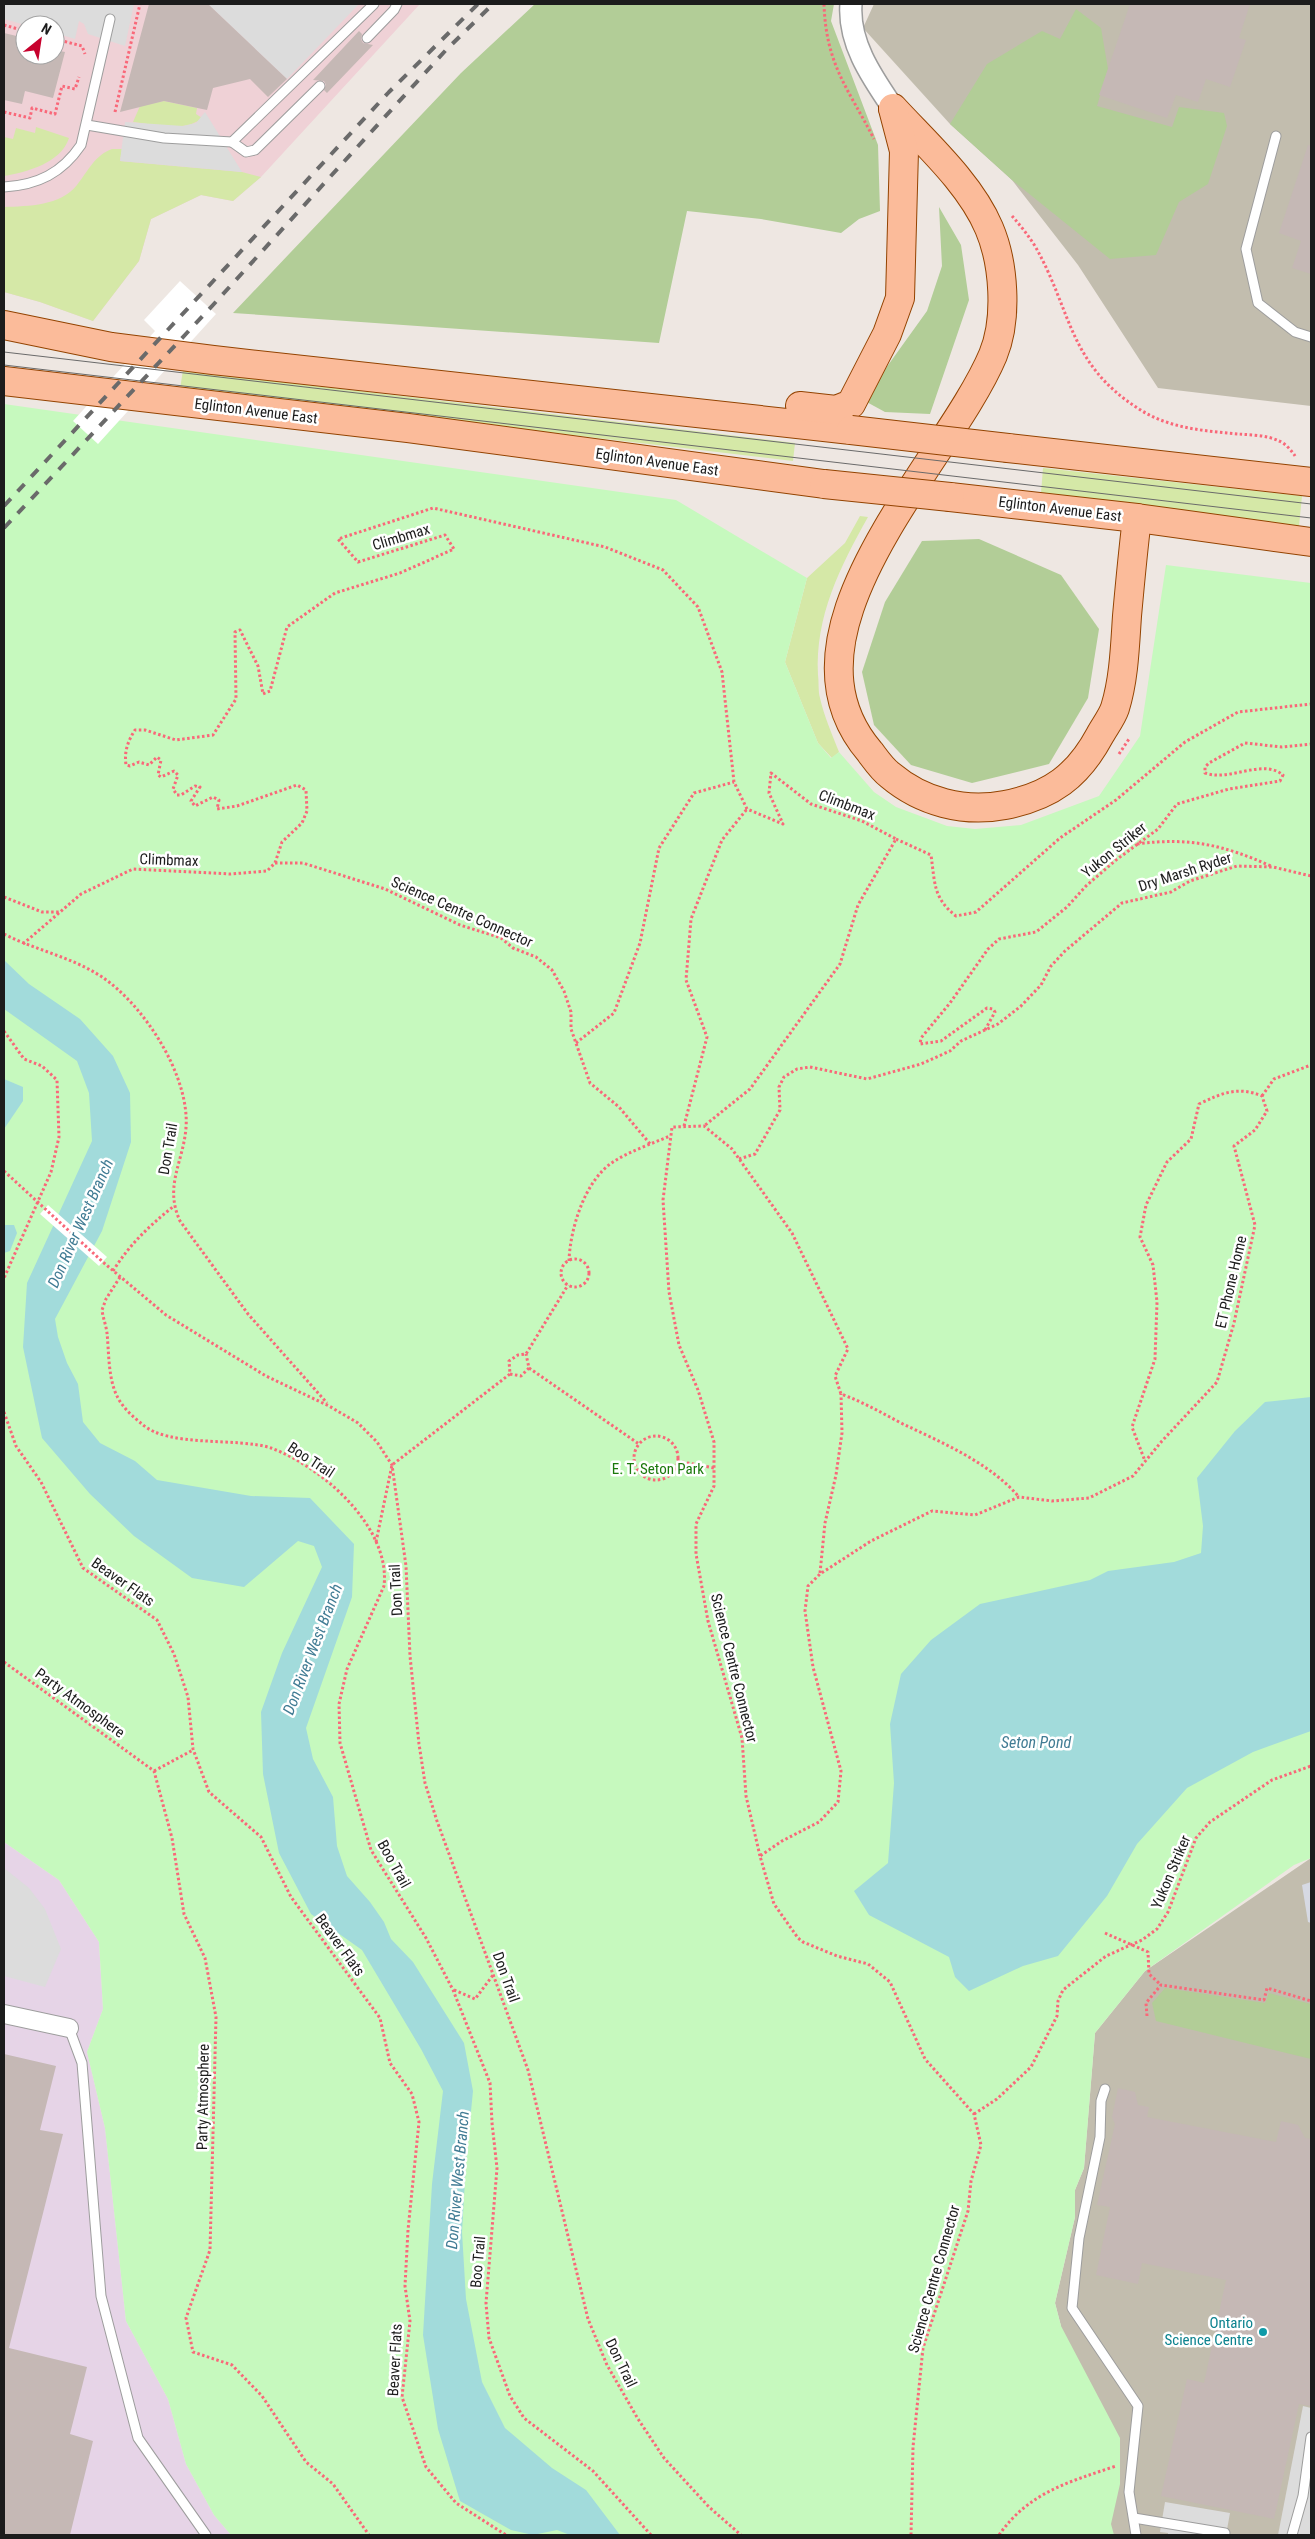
<svg xmlns="http://www.w3.org/2000/svg" width="1315" height="2539" font-family="'Roboto Condensed',sans-serif">
	<style>
		.commercial { fill: #efd1d6; fill-rule: evenodd }
		.industrial { fill: #e6d4e7 }
		.construction { fill: #c2bdae }
		.grass { fill: #d5e8a7 }
		.forest { fill: #b2cd97 }
		.park { fill: #c6f9be }
		.parking { fill: #dcdcdc }
		.plaza { fill: #d6d9e3 }
		.water { fill: #a2dbdb }
		.pier { fill: #fff }
		.building { fill: #c5b8b5 }
		.lines { fill: none; stroke-linecap: round; stroke-linejoin: round }
		.service-casing { stroke: #9d9d9d; stroke-width: 11 }
		.minor-casing { stroke: #9d9d9d; stroke-width: 20 }
		.tertiary-casing { stroke: #9d9d9d; stroke-width: 24 }
		.primary-casing { stroke: #934301; stroke-width: 30 }
		.path { stroke: #f96879; stroke-width: 3; stroke-dasharray: 2.5 2.5; stroke-linecap: butt }
		.service { stroke: #fff; stroke-width: 9 }
		.minor { stroke: #fff; stroke-width: 18 }
		.tertiary { stroke: #fff; stroke-width: 21 }
		.primary { stroke: #fbbb9a; stroke-width: 28 }
		.tram { stroke: #6a6a6a; stroke-width: 1 }
		.rail { stroke: #6a6a6a; stroke-width: 4; stroke-dasharray: 10 10; stroke-linecap: butt }
		.primary-bridge-casing { stroke: #934301; stroke-width: 30; stroke-linecap: butt }
		.primary-bridge { stroke: #fbbb9a; stroke-width: 28 }
		.culture-dot { fill: #0f9aa8; stroke: #fff; stroke-width: 2 }
		.labels { text-anchor: middle; stroke-width: 5; stroke-linejoin: round; paint-order: stroke }
		.street-label { font-size: 15px; fill: #1c1c1c; stroke: #fff }
		.park-label { font-size: 15px; fill: #1b790c; stroke: #fff }
		.culture-label { font-size: 15px; fill: #0d838f; stroke: #fff; text-anchor: end }
		.water-label { font-size: 16px; font-style: italic; fill: #417c94; stroke: #fff }
	</style>
	<rect width="100%" height="100%" fill="#eee7e2"/>
	<path class="commercial" d="M4,4H420L261,177L233,201L201,195L151,219L139,261L93,321L40,302L4,292ZM25,25H55V55H25Z"/>
	<polygon class="industrial" points="4,1842 59,1880 99,1942 103,2009 87,2052 105,2128 126,2321 168,2399 186,2464 214,2515 231,2535 4,2535"/>
	<g class="construction">
		<polygon points="874,4 1311,4 1311,406 1158,388 1078,265 1012,180 950,124 863,28"/>
		<polygon points="1311,1858 1311,2535 1012,2535 1061,2326 1055,2303 1075,2217 1075,2190 1084,2168 1095,2033 1145,1971"/>
	</g>
	<g class="grass">
		<path d="M164,101L197,108L196,114L202,118C185,133 154,124 133,122L140,106Z"/>
		<path d="M36,127L69,138C61,163 27,172 4,176V137L13,139L16,128L35,133Z"/>
		<path d="M112,149H122L120,161L242,172L261,177L233,201L201,195L151,219L139,261L93,321L40,302L4,292V207C29,206 60,206 77,185C88,171 95,155 112,149Z"/>
		<polygon points="183,370 795,443 793,461 180,389"/>
		<polygon points="1043,468 1302,496 1299,526 1041,493"/>
		<path d="M860,516L868,517C840,567 815,616 818,675C819,682 818,691 820,698C824,716 832,734 839,752L832,758L818,743L785,662L807,578L845,543Z"/>
	</g>
	<g class="forest">
		<polygon points="535,4 834,4 831,21 878,145 880,211 859,219 841,233 761,219 687,211 659,343 233,313 461,73"/>
		<polygon points="1076,9 1101,28 1108,69 1097,106 1172,127 1179,107 1224,113 1227,126 1208,184 1179,202 1156,255 1110,259 1012,180 950,124 987,64 1042,31 1060,39"/>
		<polygon points="939,207 961,245 969,300 930,414 885,412 863,400 927,311 942,266"/>
		<polygon points="979,539 1061,575 1099,629 1088,698 1049,764 972,783 911,765 874,725 862,672 885,602 922,541"/>
		<polygon points="1165,1988 1265,2003 1269,1993 1311,2004 1311,2059 1156,2021 1152,2003"/>
	</g>
	<polygon class="park" points="4,404 676,500 807,578 785,662 818,743 831,758 839,752 874,792 896,807 947,826 975,829 1021,825 1099,796 1140,736 1166,565 1311,583 1311,1858 1294,1865 1145,1971 1095,2033 1084,2168 1075,2190 1075,2217 1055,2303 1061,2326 1120,2438 1120,2484 1111,2524 1114,2535 231,2535 214,2515 186,2464 168,2399 126,2321 105,2128 87,2052 103,2009 99,1942 59,1880 4,1842"/>
	<g class="parking">
		<polygon points="4,4 134,4 125,46 88,34 84,24 79,21 75,39 55,33 55,25 25,25 4,19"/>
		<polygon points="208,4 359,4 287,79"/>
		<polygon points="205,112 242,172 120,161 125,122 183,126 196,123"/>
		<polygon points="4,1868 29,1888 45,1909 61,1949 45,1987 4,1976"/>
		<polygon points="1303,2406 1311,2408 1311,2535 1278,2535"/>
		<polygon points="1165,2502 1230,2513 1226,2535 1168,2535 1168,2533 1160,2532"/>
	</g>
	<polygon class="plaza" points="1311,1882 1311,1923 1308,1922 1302,1885"/>
	<g class="water">
		<polygon points="4,960 29,984 80,1019 113,1056 130,1093 131,1142 102,1231 55,1319 58,1337 67,1363 78,1384 83,1422 100,1443 135,1461 157,1480 251,1496 310,1498 354,1544 352,1597 306,1728 313,1759 333,1797 337,1846 347,1876 370,1902 384,1922 391,1939 413,1962 464,2043 473,2091 466,2162 462,2232 466,2299 482,2382 505,2428 552,2468 586,2490 620,2535 570,2535 557,2530 533,2535 511,2530 460,2501 438,2429 423,2335 432,2184 443,2091 421,2049 362,1950 311,1914 279,1853 263,1774 261,1712 282,1653 322,1567 314,1546 298,1541 244,1587 192,1578 134,1536 90,1494 42,1438 23,1347 27,1283 92,1141 89,1093 77,1061 4,1009"/>
		<polygon points="4,1079 23,1087 23,1101 4,1129"/>
		<polygon points="4,1225 14,1225 17,1233 10,1251 4,1253"/>
		<polygon points="1311,1397 1311,1731 1253,1752 1187,1788 1137,1844 1107,1896 1058,1956 1023,1966 969,1991 955,1977 949,1957 869,1915 854,1891 888,1863 894,1783 890,1724 901,1674 931,1640 980,1604 1090,1580 1108,1571 1174,1562 1201,1553 1203,1526 1197,1478 1235,1431 1265,1402"/>
	</g>
	<g class="pier">
		<polygon points="180,281 216,314 98,444 73,421 155,331 144,320"/>
		<polygon points="48,1205 107,1257 99,1266 40,1214"/>
	</g>
	<g class="building">
		<polygon points="149,4 208,4 287,79 268,97 250,79 213,88 207,110 164,101 120,112"/>
		<polygon points="1130,4 1250,4 1239,38 1246,40 1230,87 1206,79 1198,102 1176,95 1167,118 1099,95"/>
		<polygon points="359,31 362,34 361,39 363,43 373,45 327,93 324,90 326,85 324,81 313,80"/>
		<polygon points="4,33 25,38 25,55 55,55 55,50 65,52 53,98 25,91 22,104 4,100"/>
		<polygon points="1308,145 1311,146 1311,274 1292,268 1301,241 1279,233"/>
		<polygon points="4,2054 56,2066 40,2130 63,2134 9,2348 87,2367 70,2434 93,2441 70,2535 4,2535"/>
		<polygon points="1118,2088 1135,2092 1138,2105 1149,2107 1147,2117 1276,2142 1281,2121 1298,2125 1305,2138 1311,2139 1311,2406 1299,2404 1274,2519 1161,2496 1187,2379 1204,2383 1226,2280 1142,2263 1138,2284 1096,2275 1110,2207 1097,2205 1115,2124 1112,2117"/>
	</g>
	<g class="lines">
		<g class="service-casing">
			<g id="service">
				<polyline points="367,38 394,10 397,4"/>
				<polyline points="87,125 164,138 232,142 374,4"/>
				<polyline points="1276,136 1246,249 1258,303 1295,332 1311,337"/>
				<polyline points="232,142 246,152 255,150 320,86"/>
				<path d="M4,187C38,185 62,173 81,145L110,19"/>
				<polyline points="69,2028 82,2063 101,2296 138,2438 206,2535"/>
				<polyline points="1105,2089 1101,2101 1100,2137 1079,2238 1072,2308 1138,2406 1129,2492 1136,2535"/>
				<polyline points="1134,2518 1225,2533"/>
				<polyline points="1292,2535 1303,2496 1311,2437"/>
			</g>
		</g>
		<g class="minor-casing">
			<polyline id="minor" points="4,2014 69,2028"/>
		</g>
		<g class="tertiary-casing">
			<path id="tertiary" d="M851,4C848,43 872,77 893,108"/>
		</g>
		<g class="primary-casing">
			<g id="primary">
				<path d="M893,108C925,143 970,183 989,228C1004,263 1008,319 993,355C947,464 767,632 870,752C876,760 882,769 890,775C922,802 964,813 1005,805C1051,796 1078,776 1100,735C1105,726 1112,717 1115,708C1124,679 1125,646 1127,616C1130,583 1133,551 1137,518"/>
				<polyline points="4,325 111,347 213,360 851,430"/>
				<polyline points="4,381 408,428 824,484"/>
				<polyline points="800,406 836,410 851,404 887,334 900,298 904,151 893,109"/>
				<polyline points="1008,448 1311,482"/>
				<polyline points="950,497 1137,518 1311,542"/>
			</g>
		</g>
		<g class="path">
			<path d="M824,4C826,65 848,88 874,139"/>
			<polyline points="4,25 25,31"/>
			<polyline points="55,39 82,46 85,54"/>
			<polyline points="4,112 30,118 32,108 55,114 62,86 75,89 79,77"/>
			<polyline points="115,112 140,4"/>
			<path d="M1012,216C1020,225 1028,235 1035,246C1072,311 1068,364 1139,409C1168,428 1204,431 1238,434C1251,435 1267,435 1279,441C1285,443 1292,451 1295,456"/>
			<polyline points="1119,754 1129,739"/>
			<path d="M896,839L931,855C935,883 933,898 956,916L976,912L1060,838L1116,800L1185,742L1238,712L1311,704"/>
			<path d="M1137,844C1190,837 1223,845 1271,866"/>
			<polyline points="275,863 303,863 385,889 460,925 501,938 513,948 536,957 552,970 564,991 571,1012 571,1029 590,1083 619,1107 651,1145"/>
			<polyline points="4,897 42,912 60,912"/>
			<path d="M4,934C35,950 72,957 102,977C144,1005 190,1076 186,1128C183,1163 164,1186 180,1221L248,1314L327,1403"/>
			<path d="M23,944L81,894L133,869L231,874L267,871L275,863L282,842L302,823L307,811L306,790L297,785L237,806L217,809L219,800L213,797L195,806L191,801L200,787L195,786L181,795H177L173,789L178,775L174,771L161,777L158,775L161,760L157,757L149,765L139,762L130,766L126,765C124,751 128,741 135,730H145L176,740L213,735L236,699L235,632L240,630L258,666L263,694L270,691L287,627L335,593L400,573L454,549L445,535L358,562L338,539L433,508L605,547L663,570L698,607L722,672L734,782L747,809L783,824L769,793L771,773L811,804L862,821L896,839L858,905L840,964L750,1089L704,1126"/>
			<path d="M985,1030L995,1012L993,1009L987,1008L941,1041L920,1044L921,1038L950,1003L988,949L999,939L1036,932L1067,907L1086,886L1116,860L1158,829L1177,804L1229,789L1280,781L1283,775C1262,758 1230,782 1205,773V767L1209,763L1245,743L1282,747L1311,744"/>
			<polyline points="4,1031 24,1059 42,1066 57,1080 59,1137 51,1172 4,1278"/>
			<polyline points="576,1043 614,1013 640,943 659,848 694,793 734,782"/>
			<polyline points="1262,1096 1274,1079 1311,1065"/>
			<polyline points="684,1126 707,1037 686,980 691,919 722,840 747,809"/>
			<polyline points="739,1159 755,1154 780,1110 779,1087 784,1077 797,1069 810,1067 867,1079 921,1064 950,1051 961,1041 998,1024 1021,1006 1041,985 1051,966 1065,951 1122,903 1171,892 1190,881 1237,866 1273,867 1311,876"/>
			<polyline points="4,1171 104,1263 166,1315 266,1376 329,1406 358,1423 377,1442 392,1465 406,1566 410,1656 419,1744 425,1783 437,1821 528,2070 588,2319 607,2365 638,2419 664,2458 709,2507 741,2535"/>
			<circle cx="575" cy="1273" r="14"/>
			<path d="M569,1261C570,1229 585,1180 613,1162C630,1151 651,1144 670,1136"/>
			<path d="M113,1271C129,1245 150,1225 174,1206"/>
			<path d="M120,1277L106,1299L102,1310C103,1318 106,1325 107,1333C109,1352 108,1378 117,1396C122,1407 133,1417 142,1424C168,1448 238,1437 271,1448C321,1466 391,1527 384,1586L347,1669L339,1704L340,1743L371,1850L426,1938L453,1990L490,2083L492,2123L497,2168L486,2303L489,2338L510,2396L524,2418L593,2471L651,2535"/>
			<polyline points="529,1368 639,1444"/>
			<polyline points="510,1374 521,1376 529,1368 526,1354"/>
			<polyline points="4,1412 16,1446 41,1482 83,1568 157,1620 174,1654 188,1697 193,1749 209,1792 261,1837 291,1897 380,2018 390,2063 412,2094 419,2122 408,2230 405,2286 410,2321 402,2397 426,2467 456,2503 506,2535"/>
			<circle cx="656" cy="1458" r="22"/>
			<polyline points="677,1461 714,1468"/>
			<polyline points="376,1542 392,1465 510,1374 509,1361 518,1355 526,1354 568,1285"/>
			<polyline points="820,1573 825,1523 836,1475 842,1433 841,1394"/>
			<polyline points="4,1662 154,1771 172,1838 184,1914 205,1958 216,2017 210,2250 186,2318 193,2352 232,2365 262,2396 306,2462 333,2484 369,2535"/>
			<polyline points="154,1771 193,1750"/>
			<path d="M760,1856L746,1796L742,1738L708,1621L696,1554V1524L714,1486V1442L698,1390L679,1345L669,1292L663,1200L672,1127L704,1126L732,1149L792,1233L848,1349L835,1376L841,1394C863,1402 882,1413 903,1424C943,1443 990,1463 1019,1497"/>
			<polyline points="1105,1933 1148,1952 1149,1974 1161,1985"/>
			<polyline points="454,1990 475,1999 493,1975"/>
			<polyline points="1147,2016 1146,2003 1161,1985 1264,2000 1267,1988 1311,2001"/>
			<polyline points="974,2114 997,2099 1031,2067 1057,2016 1058,2001 1063,1990 1106,1956 1142,1940 1157,1929 1168,1912 1196,1838 1210,1822 1272,1780 1311,1766"/>
			<path d="M911,2535L913,2447L923,2348L968,2211L971,2181L981,2145L974,2114L925,2059L890,1982L868,1964L837,1956L803,1942L798,1938L774,1904L760,1856L782,1841L819,1822L838,1802L841,1771L813,1667L805,1611L808,1586L820,1574L871,1541L932,1511L975,1515L1019,1497L1052,1501L1089,1498L1133,1476L1162,1441L1217,1382L1234,1323L1255,1225L1234,1146L1255,1130L1267,1111L1262,1096C1238,1086 1222,1093 1199,1104L1191,1139L1167,1162L1146,1205L1140,1237L1153,1265L1157,1302L1155,1359L1132,1427L1145,1461"/>
			<path d="M999,2535C1029,2492 1069,2482 1116,2466"/>
		</g>
		<use href="#service" class="service"/>
		<use href="#minor" class="minor"/>
		<use href="#tertiary" class="tertiary"/>
		<use href="#primary" class="primary"/>
		<g class="tram">
			<polyline points="4,352 1311,504"/>
			<polyline points="4,365 1311,518"/>
		</g>
		<g class="rail">
			<polyline points="4,506 389,92 478,4"/>
			<polyline points="4,528 213,305 446,50 493,4"/>
		</g>
		<g class="primary-bridge-casing">
			<g id="primary-bridge">
				<polyline points="851,430 1008,448"/>
				<polyline points="824,484 950,497"/>
			</g>
		</g>
		<use href="#primary-bridge" class="primary-bridge"/>
	</g>
	<circle class="culture-dot" cx="1263" cy="2332" r="5"/>
	<g class="labels">
		<g class="street-label">
			<text transform="translate(256 411) rotate(7)" y="5">Eglinton Avenue East</text>
			<text transform="translate(657 462) rotate(8)" y="5">Eglinton Avenue East</text>
			<text transform="translate(1060 509) rotate(7)" y="5">Eglinton Avenue East</text>
			<text transform="translate(401 537) rotate(-17)" y="5">Climbmax</text>
			<text transform="translate(847 805) rotate(21)" y="5">Climbmax</text>
			<text transform="translate(1114 850) rotate(-39)" y="5">Yukon Striker</text>
			<text transform="translate(169 860) rotate(2)" y="5">Climbmax</text>
			<text transform="translate(1185 872) rotate(-18)" y="5">Dry Marsh Ryder</text>
			<text transform="translate(462 912) rotate(24)" y="5">Science Centre Connector</text>
			<text transform="translate(168 1149) rotate(-80)" y="5">Don Trail</text>
			<text transform="translate(1231 1282) rotate(-77)" y="5">ET Phone Home</text>
			<text transform="translate(311 1460) rotate(33)" y="5">Boo Trail</text>
			<text transform="translate(123 1582) rotate(35)" y="5">Beaver Flats</text>
			<text transform="translate(396 1590) rotate(-93)" y="5">Don Trail</text>
			<text transform="translate(734 1668) rotate(76)" y="5">Science Centre Connector</text>
			<text transform="translate(80 1703) rotate(36)" y="5">Party Atmosphere</text>
			<text transform="translate(394 1864) rotate(61)" y="5">Boo Trail</text>
			<text transform="translate(1171 1872) rotate(-67)" y="5">Yukon Striker</text>
			<text transform="translate(340 1945) rotate(54)" y="5">Beaver Flats</text>
			<text transform="translate(506 1977) rotate(70)" y="5">Don Trail</text>
			<text transform="translate(203 2097) rotate(-89)" y="5">Party Atmosphere</text>
			<text transform="translate(478 2262) rotate(-85)" y="5">Boo Trail</text>
			<text transform="translate(934 2279) rotate(-74)" y="5">Science Centre Connector</text>
			<text transform="translate(395 2360) rotate(-87)" y="5">Beaver Flats</text>
			<text transform="translate(621 2363) rotate(64)" y="5">Don Trail</text>
		</g>
		<g class="park-label">
			<text x="658" y="1474">E. T. Seton Park</text>
		</g>
		<g class="culture-label">
			<text x="1253" y="2328">Ontario<tspan x="1253" dy="17">Science Centre</tspan></text>
		</g>
		<g class="water-label">
			<text transform="translate(80 1223) rotate(-66)" y="6">Don River West Branch</text>
			<text transform="translate(312 1649) rotate(-69)" y="6">Don River West Branch</text>
			<text x="1036" y="1748">Seton Pond</text>
			<text transform="translate(457 2180) rotate(-85)" y="6">Don River West Branch</text>
		</g>
	</g>
	<rect width="1315" height="2539" fill="none" stroke="#1c1c1c" stroke-width="10"/>
	<g transform="translate(40 40) rotate(30)"><circle r="24" fill="#ffffff" stroke="#a4a4a4"/>
	<path d="M0-4L9 19L0 12L-9 19Z" fill="#c7012d"/>
	<text y="-8" font-size="14" font-weight="bold" text-anchor="middle" fill="#1c1c1c">N</text>
	</g>
</svg>
